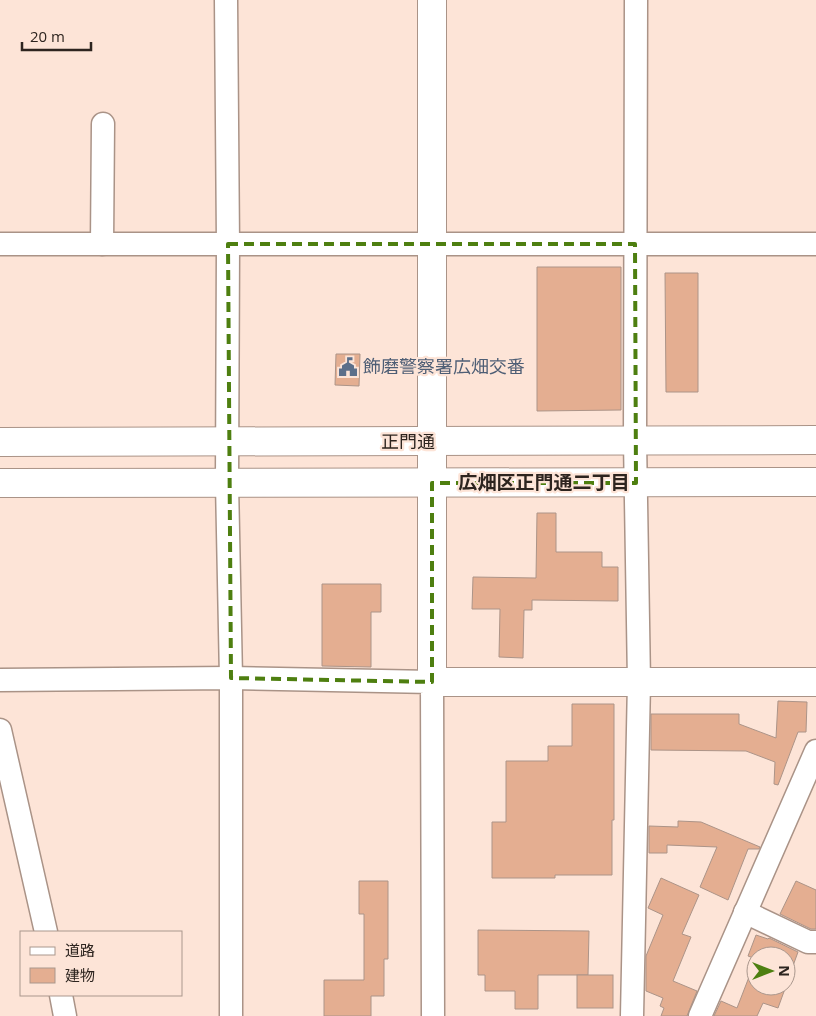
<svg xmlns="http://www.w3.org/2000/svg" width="816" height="1016" font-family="'Open Sans','Noto Sans JP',sans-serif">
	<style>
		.building { fill: #e4ae91; stroke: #ac9488 }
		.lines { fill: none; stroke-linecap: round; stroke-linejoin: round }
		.street-casing { stroke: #aa9387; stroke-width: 25 }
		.secondary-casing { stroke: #aa9387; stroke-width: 30 }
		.street { stroke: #fff; stroke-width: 22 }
		.secondary { stroke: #fff; stroke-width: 28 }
		.marked { fill: none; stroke: #4e7f10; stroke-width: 4; stroke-dasharray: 10 6; stroke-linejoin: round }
		.labels { text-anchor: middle; stroke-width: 4.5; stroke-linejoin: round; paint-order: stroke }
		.service-label { font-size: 18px; fill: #4e5e75; stroke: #fde4d7; text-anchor: start }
		.street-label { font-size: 18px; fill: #2d241f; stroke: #fde4d7 }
		.neighbourhood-label { font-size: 19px; font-weight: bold; fill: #2d241f; stroke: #fde4d7 }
	</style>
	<rect width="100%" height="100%" fill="#fde4d7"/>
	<g class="building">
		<polygon points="537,267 621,267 621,410 537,411"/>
		<polygon points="665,273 698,273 698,392 666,392"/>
		<polygon points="336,354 360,354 359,386 335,385"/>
		<polygon points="537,513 556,513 556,552 602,552 602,567 618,567 618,601 532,600 532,610 524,610 523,658 499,657 500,609 472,609 473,577 536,578"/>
		<polygon points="322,584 381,584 381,612 371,612 371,667 322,666"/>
		<polygon points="778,701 807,702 806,732 798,732 778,785 774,784 775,762 746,751 651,750 651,714 739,714 739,724 776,738"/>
		<polygon points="572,704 614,704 614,820 612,820 612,875 555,875 555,878 492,878 492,822 506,822 506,761 548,761 548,746 572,746"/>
		<polygon points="678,821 701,822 760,847 759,849 748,849 728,900 700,887 717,847 667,845 667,853 649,853 649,826 678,827"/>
		<polygon points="661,878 699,895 682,934 691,937 673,981 697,991 687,1016 661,1016 664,1008 660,1006 663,998 646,991 646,956 663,915 648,908"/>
		<polygon points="359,881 388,881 388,959 384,959 384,996 371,996 371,1016 324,1016 324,980 364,980 364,914 359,914"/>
		<polygon points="796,881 816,890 816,929 811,929 780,914"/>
		<polygon points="478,930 589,931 588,975 538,975 538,1009 515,1009 515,991 485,991 485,975 478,975"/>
		<polygon points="756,935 768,939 769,938 798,952 786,985 786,956 756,956 756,986 786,986 778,1008 763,1003 757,1016 714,1016 721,1001 737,1008 756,959 748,956"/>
		<rect x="577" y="975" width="36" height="33"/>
	</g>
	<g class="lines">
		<g class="street-casing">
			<g id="street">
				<polyline points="226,0 228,244 227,483 231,678 231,1016"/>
				<polyline points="0,244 816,244"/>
				<polyline points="102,244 103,124"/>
				<polyline points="0,680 231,678 432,682 433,1016"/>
				<polyline points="0,730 46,932"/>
				<polyline points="745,912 808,942 816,942"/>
				<polyline points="61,995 65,1016"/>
				<polyline points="632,1016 639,682 635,440 636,0"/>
				<polyline points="700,1016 816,751"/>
			</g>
		</g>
		<g class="secondary-casing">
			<g id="secondary">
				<polyline points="432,0 432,682 816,682"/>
				<polyline points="0,442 816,440"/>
				<polyline points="0,483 816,482"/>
			</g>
		</g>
		<use href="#street" class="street"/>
		<use href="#secondary" class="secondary"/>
	</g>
	<path class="marked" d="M228,244H635L636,483H432V682L231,678Z"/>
	<defs>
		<g id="civic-bare" transform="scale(1.5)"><path d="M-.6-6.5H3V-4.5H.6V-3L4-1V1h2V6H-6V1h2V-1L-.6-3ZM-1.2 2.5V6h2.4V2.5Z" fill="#5c6f8a" stroke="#fde4d7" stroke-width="2.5" paint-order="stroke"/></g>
	</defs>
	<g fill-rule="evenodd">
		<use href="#civic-bare" x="348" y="367"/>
	</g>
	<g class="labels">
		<g class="service-label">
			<text x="363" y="373">飾磨警察署広畑交番</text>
		</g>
		<g class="street-label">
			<text x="408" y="448">正門通</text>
		</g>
		<g class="neighbourhood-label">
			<text x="544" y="489">広畑区正門通二丁目</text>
		</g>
	</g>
	<rect x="20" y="931" width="162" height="65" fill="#fde4d7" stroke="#aa978d"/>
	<rect x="30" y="947" width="25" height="8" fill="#ffffff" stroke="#aa978d"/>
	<text x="65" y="956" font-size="15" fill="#2d241f">道路</text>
	<rect x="30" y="968" width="25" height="15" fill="#e4ae91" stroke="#aa978d"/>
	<text x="65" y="981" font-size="15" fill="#2d241f">建物</text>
	<g transform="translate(771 971) rotate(90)"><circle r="24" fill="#fde4d7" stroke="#aa978d"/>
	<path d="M0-4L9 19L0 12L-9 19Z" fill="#4e7f10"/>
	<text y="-8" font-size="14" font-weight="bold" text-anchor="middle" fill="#2d241f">N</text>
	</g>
	<path d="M22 42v8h69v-8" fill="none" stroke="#2d241f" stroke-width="2.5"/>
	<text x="30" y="42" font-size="15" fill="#2d241f" stroke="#fde4d7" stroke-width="4" paint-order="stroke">20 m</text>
</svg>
